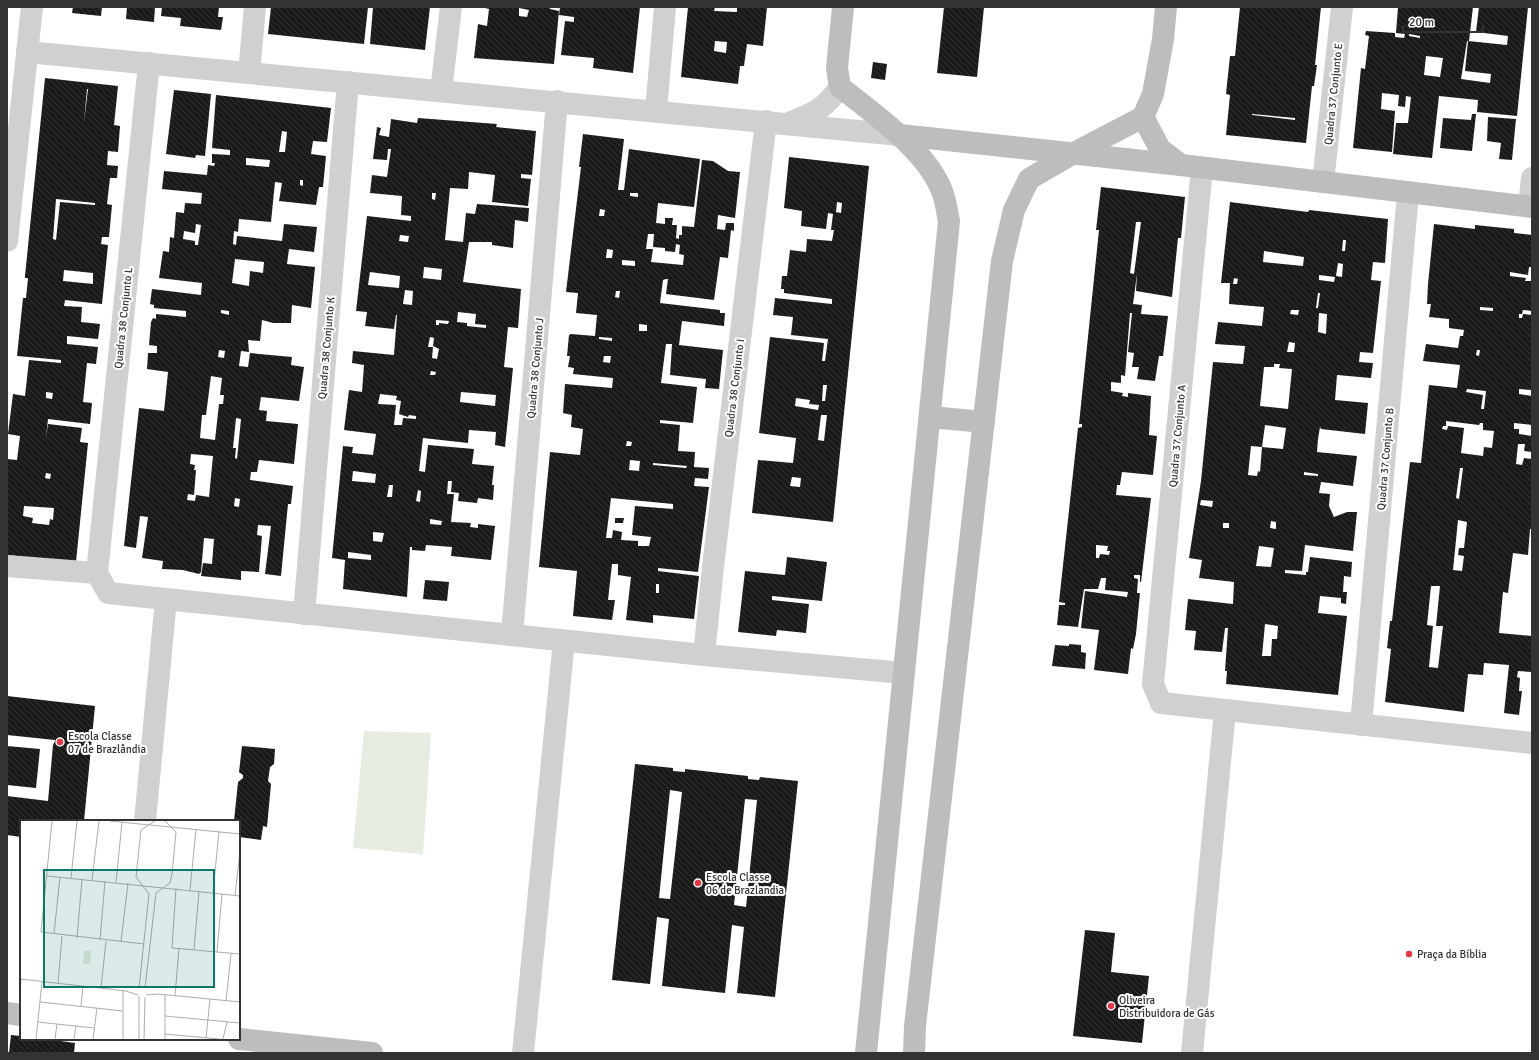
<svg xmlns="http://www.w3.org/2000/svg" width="1539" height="1060" font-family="Signika,sans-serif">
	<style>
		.pitch { fill: #e6ecdf }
		.building { fill: url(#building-back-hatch); fill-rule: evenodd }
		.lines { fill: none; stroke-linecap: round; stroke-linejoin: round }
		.street { stroke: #d0d0d0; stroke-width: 22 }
		.secondary { stroke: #bdbdbd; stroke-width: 22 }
		.poi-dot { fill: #e63946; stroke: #fff; stroke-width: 1.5 }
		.labels { text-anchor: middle; stroke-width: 4; stroke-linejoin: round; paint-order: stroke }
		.street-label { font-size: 11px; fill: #333; stroke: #fff }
		.poi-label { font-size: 11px; fill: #333; stroke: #fff; text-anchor: start }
		.inset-road { fill: none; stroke: #adadad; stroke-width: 1 }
		.view { fill: #0f766e; fill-opacity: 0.15; stroke: #0f766e; stroke-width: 2 }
		.inset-edge { fill: none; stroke: #333; stroke-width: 2 }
	</style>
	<defs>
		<pattern id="building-back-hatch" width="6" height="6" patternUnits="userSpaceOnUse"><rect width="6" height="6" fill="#1a1a1a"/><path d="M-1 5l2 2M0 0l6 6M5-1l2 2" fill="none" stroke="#333"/></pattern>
	</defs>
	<rect width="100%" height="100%" fill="#fff"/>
	<polygon class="pitch" points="364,731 431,733 423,854 353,848"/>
	<g class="building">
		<polygon points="73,7 102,7 101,16 72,13"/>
		<polygon points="127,7 155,7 154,22 126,19"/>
		<polygon points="162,7 219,7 218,17 223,17 221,30 180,26 181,18 161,16"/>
		<polygon points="271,7 368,7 364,44 268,34"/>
		<polygon points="373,7 430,7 425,50 370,44"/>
		<path d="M481,7H550V9L559,11L554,64L474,58L478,24L487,26L489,9ZM519,8L529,10L527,17L519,16Z"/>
		<polygon points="560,7 640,7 633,73 593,68 594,58 561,55 565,21 574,22 574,17 559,15"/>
		<path d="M688,7H715L714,11L737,12V7H767L763,46L747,44L744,66H740L738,84L681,77ZM715,41L727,42L726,53L714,51Z"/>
		<polygon points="944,7 984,7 977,77 937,73"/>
		<path d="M1240,7H1321L1315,65H1317L1314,86H1312L1306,143L1226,135L1230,95L1226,94L1227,84L1230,56H1235ZM1252,114L1295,118V120L1252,115Z"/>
		<path d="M1398,7H1473L1469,41H1467L1461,79L1490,83L1491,74L1465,71L1468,41L1507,45L1508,36L1476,32L1479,7H1528L1517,116L1477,112L1478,100L1439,96L1432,158L1393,154L1396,123H1408L1411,97L1406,96L1405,107L1398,106L1399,95L1382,93L1381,109L1395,111L1392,152L1353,148L1361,68L1365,69L1369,36L1365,35L1366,31L1395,33V37L1404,38L1405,34L1396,33ZM1409,34L1420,36V38L1409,36ZM1426,56L1443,58L1440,77L1424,75Z"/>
		<polygon points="873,62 887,64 885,80 871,78"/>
		<path d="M45,78L118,86L114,125L120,126L118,152L108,151L107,165L118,166L117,178H110L107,204L112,205L109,237H102L101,244L108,245L102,304L65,300L64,306L82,307L81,322L100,324L98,339L67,336V344L98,347L96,364L87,363L83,402L92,403L90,424L48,419L46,438L48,424L82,428L80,442L88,443L76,562L7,555V459L17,460L20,436L8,434L13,394L25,396L29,360L61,363V360L17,356L23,298H26L28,278H25V276ZM87,89H88L84,122ZM56,199L95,203V205L60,202L56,240L53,239ZM64,270L93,273V284L63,281ZM46,392L53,393L52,399L46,398ZM46,473L51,474L50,479L45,478ZM24,506L54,508L53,520L50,519L49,525L32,523L33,518L23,516Z"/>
		<polygon points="174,90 211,94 205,156 196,155 195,158 166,154"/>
		<path d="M216,95L331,108L327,142L313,141L311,154L326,156L323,187H319L316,205L279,201L282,183L275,182L271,222L239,219L238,232L234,231L233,244L236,245L237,236L282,241L284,224L317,227L314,252L289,249L287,264L315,267L311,308L292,305L291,323H273L262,320L260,341L248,340L249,352L241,351L239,366L248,367L250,353L292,357L291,365L304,367L299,401L261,397L259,410L267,411L266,421L298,424L294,464L259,460L257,472H251L250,480L293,486L291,504H288L281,576L265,574L271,526L258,525L257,535L262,536L259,572L241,571V580L201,576L203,563L212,564L214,539L204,538L201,572L199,574L183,570L162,569L163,561L142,558L148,517L140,516L136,548L124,546L139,408L164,411L168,372L147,369L148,353H157V346L149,345L151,322L153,318L156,319V314L186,317V311L154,308V305L150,304L152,289L201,295L202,283L159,278L163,251L169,252L170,237L174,238L176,212L184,213L185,203L201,204L202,193L162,189L164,171L207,175L208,165L214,166L215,163H212V154L230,155V150L212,148ZM282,131L287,132L285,152H279ZM246,158L270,160L269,167L246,165ZM300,180H303V186L300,185ZM196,224L201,225L198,245H195V241L183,239L184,231L195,233ZM235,259L264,262L263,273L250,271L249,286L232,283ZM221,310L229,311V315L221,313ZM219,350L225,351L224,358L218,357ZM211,376L222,378L220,395H224L223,404H219L215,440L200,438L202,415H206ZM236,418L241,419L237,459L235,458L236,448H233ZM191,454L213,456L209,497L196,495L195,501L187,500L188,494L194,495L196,470H194L195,465L190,464ZM235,498L240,499L239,507L234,506Z"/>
		<polygon points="1472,114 1476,114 1472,151 1440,148 1443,118 1471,120"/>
		<polygon points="1488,117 1516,119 1512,160 1499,159 1501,143 1487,141"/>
		<path d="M418,118L497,124L496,127L536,131L532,175L521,174V178L531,179L528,206L492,202L495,175L469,172L468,189L450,188L445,240L463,242L466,213L475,214L477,204L529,208L528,222L515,220L513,248L492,245V242H469L463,282L521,289L518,328L508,327L504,367L513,368L505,447L495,445L496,432L469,430L468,443L423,438L419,471L425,472L428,445L474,449L472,464L494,466L492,485H494L493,500L478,498L477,503L458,501L459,493L451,492L452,481H448L447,494H454L451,522L471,523L470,527L478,528V524L495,526L491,560L451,556L452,547L426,545L425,551L412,550V547H410L407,597L343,589L345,560L332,558L343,446L353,447L352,453L373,455L376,434L344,430L349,390L362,392L364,365L352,363L353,351L394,355L397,315H396L394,329L365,326L367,312L356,311L367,216L411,221V216L401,215L402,196L370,193L372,175L387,177L391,149H388L387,160L373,159L377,127L381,128L379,135L389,137L391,119L417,123ZM432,193H436L435,200L432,199ZM400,235L409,236L408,242L399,241ZM424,267L442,269L441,280L423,278ZM370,272L400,276L399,288L368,285ZM405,290L413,291L412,305L403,304ZM458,312L476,314L475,324L486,325V328L467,326V323L457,322ZM436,320L449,321L448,324L439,323V325H436ZM430,337L434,338L433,346L439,349L437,359L432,358L433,347H428ZM431,371L436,372L435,375H430ZM461,392L496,395L495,406L460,402ZM380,394L397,396L396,400L401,401L399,414L408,417L409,415L416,416V419L403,418L402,425H394L396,405L378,404ZM353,471L376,474L375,483L352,481ZM389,485H393L392,497H387ZM418,490L421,491L420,502L416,501ZM430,519L442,521L441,525L430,524ZM373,532L384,533L382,542L373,541ZM348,552L371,555V560L348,558Z"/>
		<path d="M583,134L624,139L618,190H624L629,149L700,159L694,207L658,203L656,223L665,224V218H673L672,225H677L676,238L679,239V235H682V226L694,227L702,160L713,161L728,171L740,172L735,218L718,215L717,229L725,230L726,223H734V231L731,230L728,258L720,257L714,300L666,294L668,279H666L663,280L660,303L720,310V313H725L724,326L682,321L679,345L723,350L719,389L705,388L706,379L670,375L672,344H666L661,383L697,387L693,423L660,420V423L680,425L678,451L695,452L694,467L709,468L708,479L695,478L694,486L709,487L698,572L658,568V571L699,576L694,619L653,615V623L626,620L631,577L618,575V564H612L608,600H615L612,620L573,616L577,571L539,567L550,452L580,455L583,429L571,427L572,415L563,413L565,384L612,388L613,378L573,374L574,368L568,367L570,356H567L569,335L571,334L595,336L597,315L576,313L578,293L566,292L581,167H579ZM630,193H638V197L630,196ZM600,209L605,210L604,216H599ZM648,234H654L653,247L665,248V251L675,252L676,244L680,245L679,254L684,255L683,265L651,262L653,249H646ZM607,249L613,250L612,258H606ZM622,260L635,261V266L622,265ZM616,291H620L619,298L615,297ZM639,324L647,325V331H639ZM599,337L612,338V341L599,339ZM604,356H611L610,363L603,362ZM627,441L632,442L631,446H626ZM630,460L640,461L639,471L629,470ZM653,463L687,466L686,468L653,465ZM611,498L673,504V509L635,506L632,535L651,537L649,546H638V541L621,540L622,532L613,530L612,538H606ZM656,584H659V593H656Z"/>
		<path d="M789,157L869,166L833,522L752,513L758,460L793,463L796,438L759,433L770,337L824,343L822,361H825L828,339L791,335L793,317L773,315L775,298L832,304V299L784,293V289H781L782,276H787L790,250L806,252L807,239L832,241L834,230H831L833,214L828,213L826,229L801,226L802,211L784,208ZM837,202L842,203L841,213L836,212ZM823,385H827L825,401H822ZM796,398L810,400L809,404L819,405L818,410L795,406ZM821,415H827L824,441L818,440ZM792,477L801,478L800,487L790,486Z"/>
		<path d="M1101,187L1185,197L1181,238H1178L1172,297L1136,291L1137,274L1133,304L1142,305L1141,314L1168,316L1163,356H1159L1155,381L1137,379L1139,367H1132L1134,353L1128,352L1132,313H1130L1125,376L1121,375V383L1111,382V391L1123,393L1122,396L1128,397V393L1151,396L1149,435L1157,436L1153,475L1122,472L1120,485H1117L1116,495L1151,498L1141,582H1140V575H1134V578L1138,579L1137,593H1140L1136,634L1133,649L1131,648L1128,674L1094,670L1099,630L1081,628L1085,591L1127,597L1128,592L1105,590L1106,578H1101L1098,589H1084L1078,627L1057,625L1059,605H1065V603L1059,602L1078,428L1082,427V424H1079L1099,230H1096ZM1136,222H1141L1134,274L1130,273ZM1096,545L1108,546L1107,551H1110L1109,555L1100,554L1099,558H1096Z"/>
		<path d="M1230,202L1308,212L1309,210L1388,219L1385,263L1373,262L1371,280L1381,281L1373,353L1360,352L1359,362L1373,363L1371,378L1337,375L1335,400L1368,403L1365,434L1321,429L1320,427L1318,439L1317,452L1357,456L1353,486L1321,482L1319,493L1330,494L1329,506L1334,517L1347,512H1357L1353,551L1305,545L1302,571L1285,570V573L1306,575V572H1308L1310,557L1352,562L1351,577L1344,576L1343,592H1347L1346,604L1341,603V598L1320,596L1318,613L1347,616L1338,695L1226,684L1227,671H1225L1228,628H1225L1222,652L1194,650L1196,631L1185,630L1188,599L1233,604L1234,582L1199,578L1202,560L1189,558L1201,481L1213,362L1243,364L1245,346L1215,344L1218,322L1262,326L1264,307L1229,304L1230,283H1221ZM1343,240H1346L1345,251H1342ZM1264,251L1304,257L1303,266L1263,262ZM1338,263L1343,264L1342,277L1336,276ZM1319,275L1335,277L1334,282L1319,280ZM1234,278L1238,279L1237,284H1233ZM1318,293H1320L1318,308H1316ZM1291,310H1299L1298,315L1290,314ZM1319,313L1327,314L1326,334L1318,332ZM1289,342L1295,343L1294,352H1287ZM1274,364H1280L1279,368L1292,369L1288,409L1260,406L1264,367H1274ZM1265,425L1286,428L1283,449L1262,447L1260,472L1258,471L1257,476L1248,475L1251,446L1262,447ZM1304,472L1318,474V476L1304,475ZM1201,500L1213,501L1212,507L1200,505ZM1271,521L1276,522V529L1270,528ZM1223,523H1229V528H1223ZM1259,546L1274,548L1271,567L1256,566ZM1265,624L1278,626L1277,639H1272L1271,656H1262Z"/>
		<path d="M1434,224L1475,229V225L1514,229V233L1532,235V267H1529L1528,275L1510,272V276L1526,278L1525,281H1532V311L1523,310L1522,314H1519V318H1522L1523,314L1532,315V390L1519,389V394L1532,396V425L1514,423V429H1519V434L1532,436V452L1524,451L1525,444H1518L1516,464L1522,465L1524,458L1532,459V529H1530L1528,555L1513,553L1508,593L1503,592L1499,633L1532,636V672L1518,671L1517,677L1520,678L1519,691H1522L1519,715L1504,713L1509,665L1484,663L1483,675L1468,674L1464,712L1385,702L1391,649L1387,648L1390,621H1392L1410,462L1421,463L1429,385L1457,388L1460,365L1423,361L1426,344L1458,348L1460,336H1463L1464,330L1449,328V319L1429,317L1431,304H1427L1428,284ZM1480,307L1493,308V311L1480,310ZM1477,350H1480L1479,356L1476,355ZM1467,389L1486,391L1484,409H1481L1483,395L1466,392ZM1446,421L1479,425L1480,423H1483V430L1494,431L1492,448L1484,447L1483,456L1461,453L1464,428L1448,426L1447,430L1442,429L1443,426H1446ZM1460,468H1463L1459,499L1456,498ZM1458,520L1467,522L1464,548H1459L1458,555L1464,556L1462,571L1453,570ZM1431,586H1440L1436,626H1443L1438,668L1429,667L1433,626L1427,625Z"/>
		<polygon points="615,518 624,518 623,523 615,523"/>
		<polygon points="787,557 827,562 822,601 772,596 772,600 809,604 806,633 777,630 776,636 738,632 745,571 785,575"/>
		<polygon points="425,580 449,582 447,601 423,599"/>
		<polygon points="1069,644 1081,645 1081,652 1086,653 1085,669 1052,666 1055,645 1069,646"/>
		<polygon points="7,696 95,706 84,821 21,821 21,837 7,835 7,796 48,801 53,745 55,741 55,740 7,735"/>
		<polygon points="7,746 40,749 36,788 7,785"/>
		<polygon points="242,746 275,749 274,764 270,767 268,781 271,784 267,827 263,826 261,840 239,837 239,821 234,821 238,782 243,778 243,775 239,772"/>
		<path d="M635,764L673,768V771L685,772V769L748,776V779L759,780L760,777L798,781L775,997L737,993L744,927L732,925L725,993L662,986L669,919L657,917L650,984L612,980ZM670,790L682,792L670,899L659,898ZM745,799L757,800L746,907L734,905Z"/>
		<polygon points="1085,930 1115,933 1111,972 1149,976 1142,1043 1073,1036"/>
		<polygon points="11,1035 21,1036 21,1039 46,1039 75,1043 74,1053 9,1053"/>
	</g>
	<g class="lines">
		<g class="street">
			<polyline points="27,52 900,135"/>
			<polyline points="249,73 255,7"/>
			<polyline points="441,91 451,7"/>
			<polyline points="656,111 665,7"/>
			<path d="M791,122C816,112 824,109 840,87"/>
			<polyline points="1202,168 1153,684 1161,703 1532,743"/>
			<polyline points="1323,182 1342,7"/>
			<polyline points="1529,206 1532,178"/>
			<polyline points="7,241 32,7"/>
			<polyline points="7,566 97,573"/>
			<polyline points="97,573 108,593 704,655 904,673"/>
			<polyline points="97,573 149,63"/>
			<polyline points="304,614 348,82"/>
			<polyline points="512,635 557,101"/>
			<polyline points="704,655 713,567 766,121"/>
			<polyline points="1361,725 1408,193"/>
			<polyline points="145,821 166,599"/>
			<polyline points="523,1053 564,641"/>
			<polyline points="1192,1053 1225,710"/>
		</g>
		<g class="secondary">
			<path d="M843,7L837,68L840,87C874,114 929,152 943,194C946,202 947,212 949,221L866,1053"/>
			<polyline points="1143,117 1160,149 1181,165"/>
			<polyline points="900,135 1181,165 1532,207"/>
			<polyline points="930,417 984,422"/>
			<polyline points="7,1013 21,1015"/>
			<polyline points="239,1039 372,1053"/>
			<polyline points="914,1053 915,1026 1002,261 1014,210 1029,179 1072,154 1143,117 1153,94 1163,39 1166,7"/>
		</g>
	</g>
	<g class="poi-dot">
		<circle cx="60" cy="742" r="4"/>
		<circle cx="698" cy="883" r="4"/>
		<circle cx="1409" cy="954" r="4"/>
		<circle cx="1111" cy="1006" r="4"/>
	</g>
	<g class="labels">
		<g class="street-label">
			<text transform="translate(1333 94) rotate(-84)" y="4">Quadra 37 Conjunto E</text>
			<text transform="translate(123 318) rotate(-84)" y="4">Quadra 38 Conjunto L</text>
			<text transform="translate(326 348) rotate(-85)" y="4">Quadra 38 Conjunto K</text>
			<text transform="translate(535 368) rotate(-85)" y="4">Quadra 38 Conjunto J</text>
			<text transform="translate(734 388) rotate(-83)" y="4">Quadra 38 Conjunto I</text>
			<text transform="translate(1177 436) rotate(-85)" y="4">Quadra 37 Conjunto A</text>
			<text transform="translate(1385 459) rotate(-85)" y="4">Quadra 37 Conjunto B</text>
		</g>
		<g class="poi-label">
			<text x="68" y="740">Escola Classe<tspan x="68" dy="13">07 de Brazlândia</tspan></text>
			<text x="706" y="881">Escola Classe<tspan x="706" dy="13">06 de Brazlandia</tspan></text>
			<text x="1417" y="958">Praça da Bíblia</text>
			<text x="1119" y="1004">Oliveira<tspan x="1119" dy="13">Distribuidora de Gás</tspan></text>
		</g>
	</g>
	<g transform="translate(20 820)">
		<rect width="220" height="220" fill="#fff"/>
		<path d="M64,131H71L70,144H63Z" fill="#e6ecdf"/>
		<path class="inset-road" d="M32,1L21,112L124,124M90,1L220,14M27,56L220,76M51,58L57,1M72,60L79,1M96,62L102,2M156,68L152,128L220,134M170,70L176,9M193,73L199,11M215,75L220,32M34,113L40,57M57,118L62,59M80,120L85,61M101,122L108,63M174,130L179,71M197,132L202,74M0,159L106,171L118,175M38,163L42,116M81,168L86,121M119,168L129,74L116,57L121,10L135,1M125,168L136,73L150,63L152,54L156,12L145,1M103,170V219M0,175L1,159M126,175L138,174L220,182M145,175V219M155,176L159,128M206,181L211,134M20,182L103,191M61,186L63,166M145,196L220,203M18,202L74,208M145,214L199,219M186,218L190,179M16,219L22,162M35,219L37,204M54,219L56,206M73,219L77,188M119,219V176M124,219L125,177M203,219L207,202"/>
		<path class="view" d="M24,50H194V167H24Z"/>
		<rect width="220" height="220" class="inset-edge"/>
	</g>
	<rect width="1539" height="1060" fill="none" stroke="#333333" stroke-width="16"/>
	<path d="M1403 26v6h80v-6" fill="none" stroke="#333333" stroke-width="2"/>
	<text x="1409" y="26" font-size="12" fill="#333333" stroke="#ffffff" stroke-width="3" paint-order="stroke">20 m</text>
</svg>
